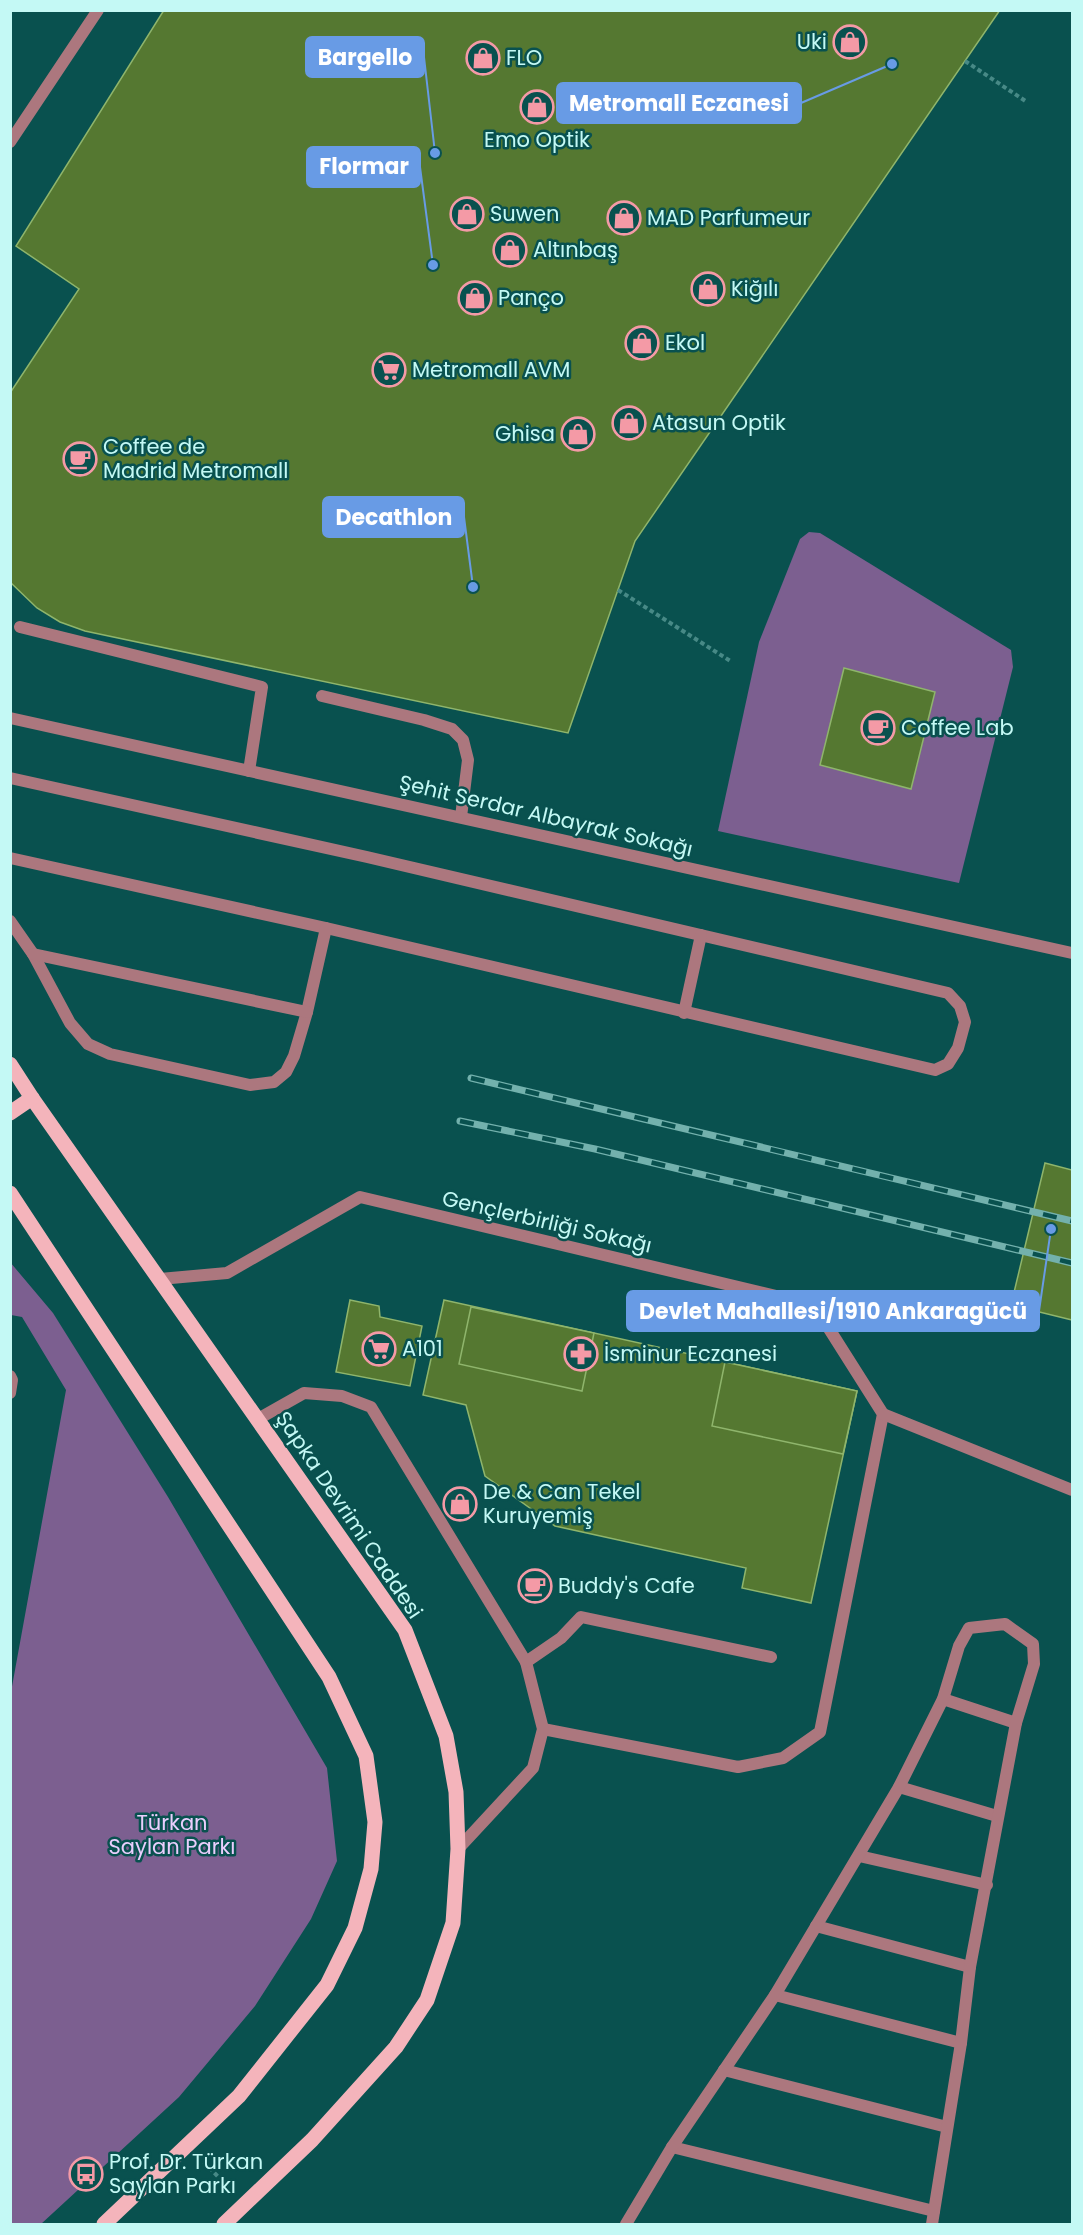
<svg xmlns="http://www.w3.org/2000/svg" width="1083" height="2235" font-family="Poppins,sans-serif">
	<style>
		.green { fill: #7c5f90 }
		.building { fill: #557831; stroke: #8fb56c; stroke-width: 1.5 }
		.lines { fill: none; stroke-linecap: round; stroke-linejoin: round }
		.path { stroke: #478986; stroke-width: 4; stroke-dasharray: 4.5 3; stroke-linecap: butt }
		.service { stroke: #ac777e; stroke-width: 12 }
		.minor { stroke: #ac777e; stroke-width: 12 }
		.primary { stroke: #f4b4bb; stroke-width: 15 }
		.rail-casing { stroke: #73b1ad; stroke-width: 7 }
		.rail { stroke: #09514f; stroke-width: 4.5; stroke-dasharray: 14; stroke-linecap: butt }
		.labels { text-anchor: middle; stroke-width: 5; stroke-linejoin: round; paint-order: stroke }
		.poi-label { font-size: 21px; fill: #c4f9f5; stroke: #09514f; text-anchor: start }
		.street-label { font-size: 21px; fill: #c4f9f5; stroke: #09514f }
		.park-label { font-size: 21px; fill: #eacefd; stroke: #09514f }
		.leader { fill: none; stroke: #689be5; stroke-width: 2 }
		.callout-dot { fill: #689be5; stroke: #09514f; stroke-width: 2 }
		.callout { fill: #689be5; stroke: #689be5; stroke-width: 2 }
		.callout-label { font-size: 22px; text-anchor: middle; font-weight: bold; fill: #fff }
	</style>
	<rect width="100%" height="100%" fill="#09514f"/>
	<g class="green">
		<polygon points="809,532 820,533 1011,650 1013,667 959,883 718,831 759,642 800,539"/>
		<polygon points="10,1262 53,1313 168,1497 327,1768 337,1861 311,1919 255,2006 179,2097 41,2224 11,2224 11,1692 66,1390 22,1317 11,1315"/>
	</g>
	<g class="building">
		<polygon points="164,10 1000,10 635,541 568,733 85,631 60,622 37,608 10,582 10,393 79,289 16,246"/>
		<polygon points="844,668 935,692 911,789 820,765"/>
		<polygon points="1045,1163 1072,1170 1072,1320 1011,1305"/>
		<polygon points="350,1300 379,1306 380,1317 422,1326 410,1386 336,1372"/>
		<polygon points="444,1300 857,1391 811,1603 742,1588 746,1568 555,1526 485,1476 466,1405 423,1395"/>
		<polygon points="471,1307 594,1333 582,1391 459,1364"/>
		<polygon points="725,1362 857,1391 843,1454 712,1426"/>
	</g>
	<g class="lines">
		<g class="path">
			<polyline points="965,61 1027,102"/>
			<polyline points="618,590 732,662"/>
			<polyline points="204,2162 228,2187"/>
		</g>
		<g class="service">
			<polyline points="10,142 98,10"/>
			<polyline points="20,627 262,687 249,771"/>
			<polyline points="322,696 424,720 452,729 463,740 468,760 461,817"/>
			<polyline points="10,778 367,857 948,993 960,1006 965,1022 958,1048 948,1064 935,1070 326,928 10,858"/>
			<polyline points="10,921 33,954 70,1023 88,1044 110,1054 250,1085 274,1082 286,1072 294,1056 307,1012 326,928"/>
			<polyline points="33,954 307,1012"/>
			<polyline points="684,1013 701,935"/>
			<polyline points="160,1279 227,1273 360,1197 814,1305 883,1414 820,1732 783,1758 738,1767 543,1729"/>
			<polyline points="10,1376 12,1380 10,1393"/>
			<polyline points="258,1419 304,1393 342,1396 371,1407 526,1662 543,1729 533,1768 458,1849"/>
			<polyline points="526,1662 561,1638 581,1617 771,1657"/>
			<polyline points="943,1699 1016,1723"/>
			<polyline points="899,1787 997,1816"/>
			<polyline points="859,1856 987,1885"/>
			<polyline points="816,1926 970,1967"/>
			<polyline points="775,1995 961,2043"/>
			<polyline points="724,2070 947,2127"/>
			<polyline points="672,2147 934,2211"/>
			<polyline points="626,2224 672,2147 775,1995 899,1787 943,1699 959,1646 969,1628 1005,1624 1033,1644 1034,1664 1016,1723 970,1967 961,2043 932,2224"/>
		</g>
		<g class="minor">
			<polyline points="10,718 1072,953"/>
			<polyline points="883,1414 1072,1490"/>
		</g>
		<g class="primary">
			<polyline points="10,1064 32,1098 405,1630 446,1736 456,1792 458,1849 453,1923 427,2000 396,2047 312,2140 224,2224"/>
			<polyline points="10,1113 32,1098"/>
			<polyline points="10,1193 329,1677 366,1756 375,1822 371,1869 355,1928 327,1985 239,2096 104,2224"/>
		</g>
		<g class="rail-casing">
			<g id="rail">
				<polyline points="471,1078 1072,1221"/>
				<polyline points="460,1121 595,1149 1072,1263"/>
			</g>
		</g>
		<use href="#rail" class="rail"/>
	</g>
	<defs>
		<g id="shop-ring" transform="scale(1.725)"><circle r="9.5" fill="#09514f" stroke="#f49aa6" stroke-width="1.5"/><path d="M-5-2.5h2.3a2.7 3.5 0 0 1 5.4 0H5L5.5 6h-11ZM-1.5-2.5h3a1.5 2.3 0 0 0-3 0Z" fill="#f49aa6"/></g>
		<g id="supermarket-ring" transform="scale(1.725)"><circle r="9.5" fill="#09514f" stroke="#f49aa6" stroke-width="1.5"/><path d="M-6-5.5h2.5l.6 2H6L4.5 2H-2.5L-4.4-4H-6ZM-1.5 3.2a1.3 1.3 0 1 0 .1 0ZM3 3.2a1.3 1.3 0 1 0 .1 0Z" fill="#f49aa6"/></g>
		<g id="cafe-ring" transform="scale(1.725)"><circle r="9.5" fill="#09514f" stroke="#f49aa6" stroke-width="1.5"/><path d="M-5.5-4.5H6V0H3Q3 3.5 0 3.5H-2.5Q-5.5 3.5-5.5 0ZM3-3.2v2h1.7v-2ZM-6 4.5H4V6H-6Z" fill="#f49aa6"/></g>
		<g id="pharmacy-ring" transform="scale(1.725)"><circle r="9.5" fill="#09514f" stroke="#f49aa6" stroke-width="1.5"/><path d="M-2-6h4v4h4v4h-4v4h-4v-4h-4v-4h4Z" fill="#f49aa6"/></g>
		<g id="bus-ring" transform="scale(1.725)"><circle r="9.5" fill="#09514f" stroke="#f49aa6" stroke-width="1.5"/><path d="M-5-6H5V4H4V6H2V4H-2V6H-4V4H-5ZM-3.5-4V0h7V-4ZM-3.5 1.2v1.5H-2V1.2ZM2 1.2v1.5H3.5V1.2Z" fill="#f49aa6"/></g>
	</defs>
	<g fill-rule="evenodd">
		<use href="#shop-ring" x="850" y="42"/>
		<use href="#shop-ring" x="483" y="58"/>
		<use href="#shop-ring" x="537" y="107"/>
		<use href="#shop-ring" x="467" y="214"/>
		<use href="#shop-ring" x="624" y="218"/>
		<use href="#shop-ring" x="510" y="250"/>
		<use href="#shop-ring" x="708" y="289"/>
		<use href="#shop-ring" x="475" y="298"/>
		<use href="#shop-ring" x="642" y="343"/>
		<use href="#supermarket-ring" x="389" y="370"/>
		<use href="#shop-ring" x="629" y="423"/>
		<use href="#shop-ring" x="578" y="434"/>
		<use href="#cafe-ring" x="80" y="459"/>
		<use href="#cafe-ring" x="878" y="728"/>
		<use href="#supermarket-ring" x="379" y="1349"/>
		<use href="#pharmacy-ring" x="581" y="1354"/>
		<use href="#shop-ring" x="460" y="1504"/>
		<use href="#cafe-ring" x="535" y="1586"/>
		<use href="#bus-ring" x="86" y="2174"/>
	</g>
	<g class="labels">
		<g class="poi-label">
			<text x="827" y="49" text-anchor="end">Uki</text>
			<text x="506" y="65">FLO</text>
			<text x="537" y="147" text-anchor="middle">Emo Optik</text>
			<text x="490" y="221">Suwen</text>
			<text x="647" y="225">MAD Parfumeur</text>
			<text x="533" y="257">Altınbaş</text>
			<text x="731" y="296">Kiğılı</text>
			<text x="498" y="305">Panço</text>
			<text x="665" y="350">Ekol</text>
			<text x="412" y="377">Metromall AVM</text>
			<text x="652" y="430">Atasun Optik</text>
			<text x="555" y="441" text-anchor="end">Ghisa</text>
			<text x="103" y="454">Coffee de<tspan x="103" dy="24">Madrid Metromall</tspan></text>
			<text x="901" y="735">Coffee Lab</text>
			<text x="402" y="1356">A101</text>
			<text x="604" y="1361">İsminur Eczanesi</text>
			<text x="483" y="1499">De &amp; Can Tekel<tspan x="483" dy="24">Kuruyemiş</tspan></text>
			<text x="558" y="1593">Buddy's Cafe</text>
			<text x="109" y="2169">Prof. Dr. Türkan<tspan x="109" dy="24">Saylan Parkı</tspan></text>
		</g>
		<g class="street-label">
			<text transform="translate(546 816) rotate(13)" y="7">Şehit Serdar Albayrak Sokağı</text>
			<text transform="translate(547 1222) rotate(13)" y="7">Gençlerbirliği Sokağı</text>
			<text transform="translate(349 1515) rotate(56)" y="7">Şapka Devrimi Caddesi</text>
		</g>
		<g class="park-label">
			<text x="172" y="1830">Türkan<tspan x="172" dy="24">Saylan Parkı</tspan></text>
		</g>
	</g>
	<path class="leader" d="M435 153L424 57M892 64L801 103M433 265L420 167M473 587L464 517M1051 1229L1039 1311"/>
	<g class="callout-dot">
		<circle cx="435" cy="153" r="6"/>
		<circle cx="892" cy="64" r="6"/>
		<circle cx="433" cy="265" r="6"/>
		<circle cx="473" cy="587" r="6"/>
		<circle cx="1051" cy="1229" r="6"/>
	</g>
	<g class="callout">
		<rect x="306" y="37" width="118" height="40" rx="6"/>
		<rect x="557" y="83" width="244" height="40" rx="6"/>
		<rect x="307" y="147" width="113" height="40" rx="6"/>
		<rect x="323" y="497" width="141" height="40" rx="6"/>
		<rect x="627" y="1291" width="412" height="40" rx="6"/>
	</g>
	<g class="callout-label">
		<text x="365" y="65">Bargello</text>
		<text x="679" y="111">Metromall Eczanesi</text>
		<text x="364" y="174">Flormar</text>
		<text x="394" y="525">Decathlon</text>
		<text x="833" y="1319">Devlet Mahallesi/1910 Ankaragücü</text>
	</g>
	<rect width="1083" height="2235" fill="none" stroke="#c4f9f5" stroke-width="24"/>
</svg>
